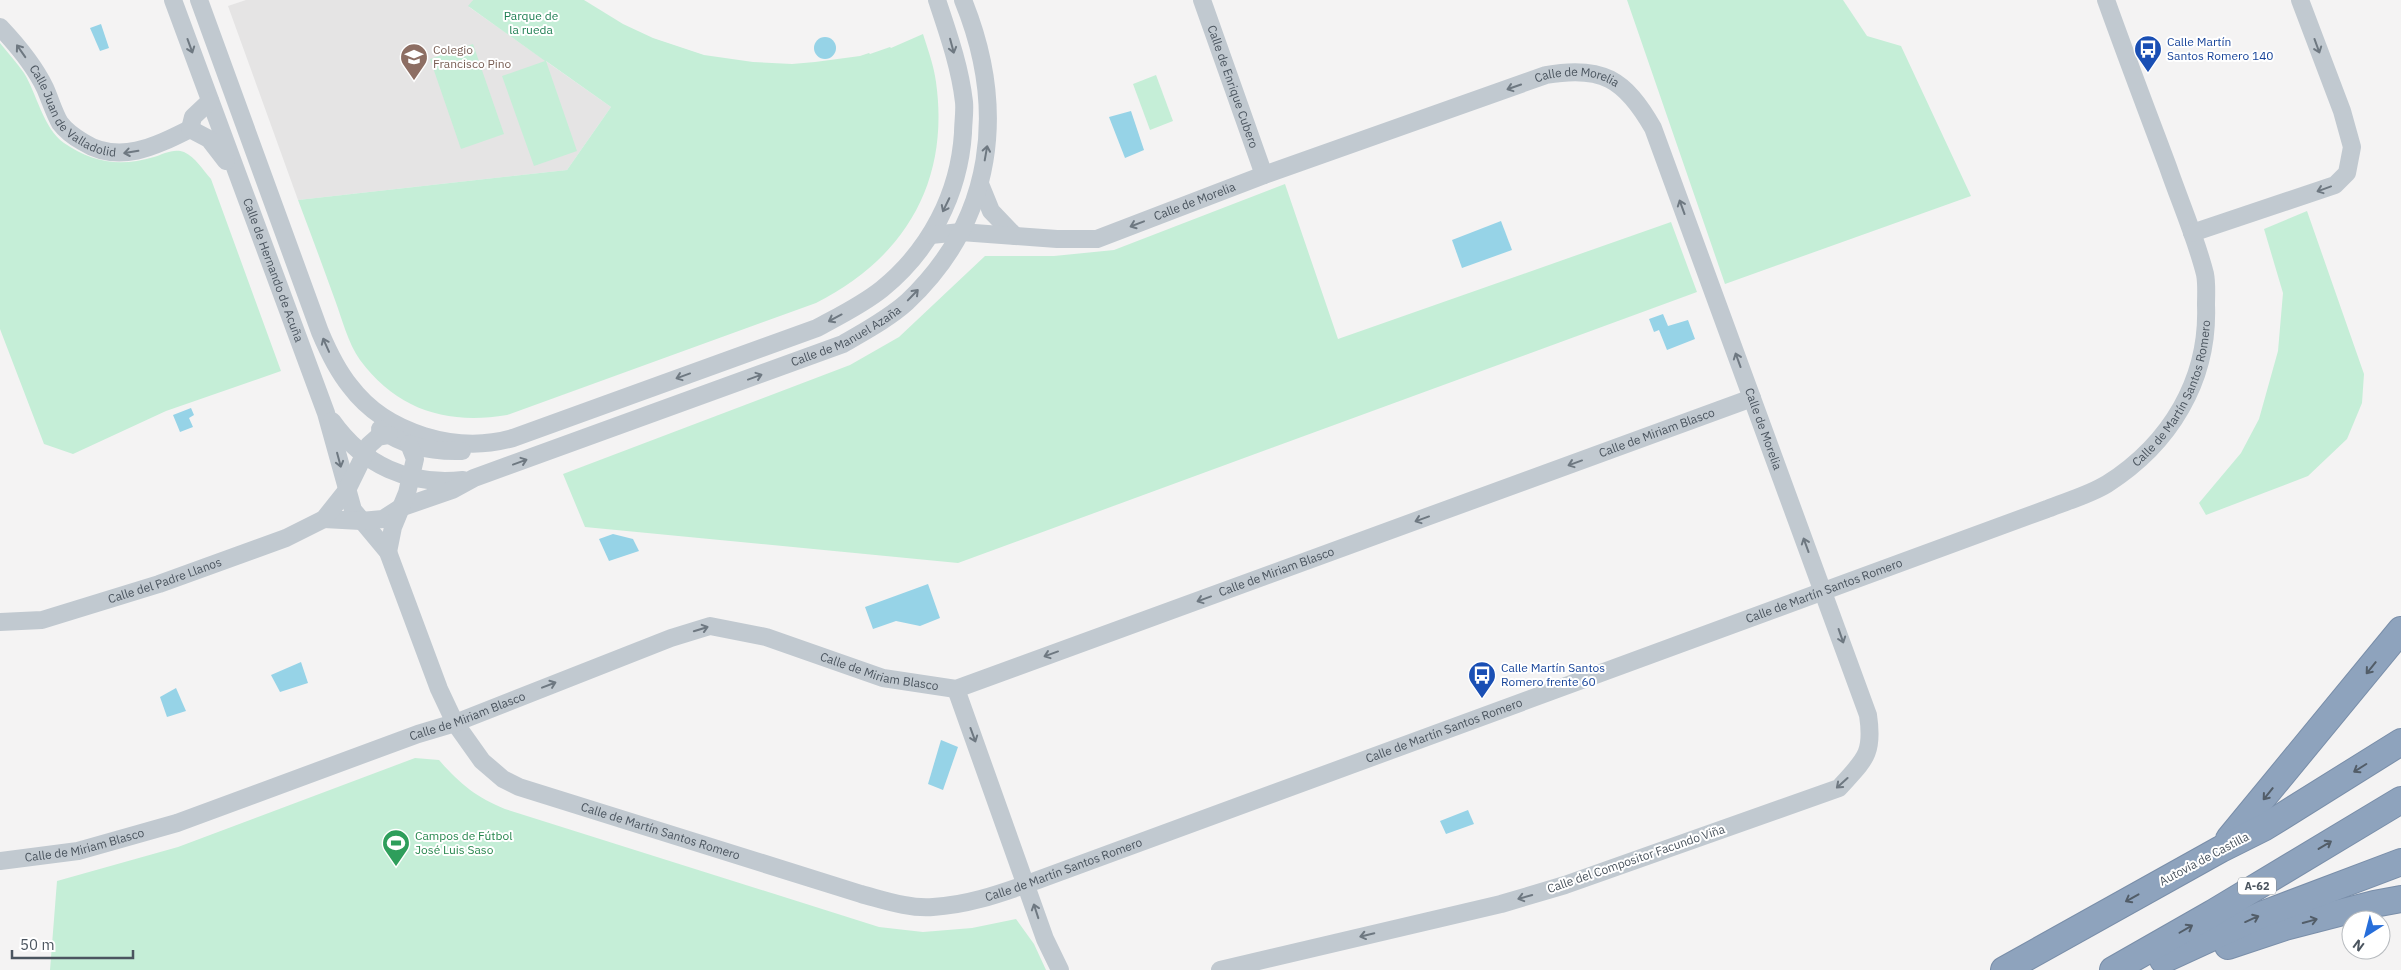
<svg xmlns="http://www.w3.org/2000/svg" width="2401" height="970" font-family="'IBM Plex Sans',sans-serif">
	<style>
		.education { fill: #e5e4e4 }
		.green { fill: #c5eed7 }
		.water { fill: #96d3e7 }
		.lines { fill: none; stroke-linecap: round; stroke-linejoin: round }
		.highway-casing { stroke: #798ea9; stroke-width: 28 }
		.minor { stroke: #c1c9d0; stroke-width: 18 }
		.highway { stroke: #8ea3bd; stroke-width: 26 }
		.oneway { stroke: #6e7881 }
		.oneway2 { stroke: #525d68 }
		.labels { text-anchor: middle; stroke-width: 4; stroke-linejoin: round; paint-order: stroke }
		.shield { fill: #fff; stroke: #81888f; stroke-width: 1 }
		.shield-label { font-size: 11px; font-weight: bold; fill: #4b555f }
		.park-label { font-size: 12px; fill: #1e7e52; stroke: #fff }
		.transit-label { font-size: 12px; fill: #164399; stroke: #fff; text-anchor: start }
		.education-label { font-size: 12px; fill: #785e54; stroke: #fff; text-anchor: start }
		.street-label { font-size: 12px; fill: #4b555f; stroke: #fff }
		.leisure-label { font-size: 12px; fill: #27864d; stroke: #fff; text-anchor: start }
	</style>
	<rect width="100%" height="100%" fill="#f4f3f3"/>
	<polygon class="education" points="246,0 473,0 469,7 611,107 567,170 298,200 228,6"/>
	<g class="green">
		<path d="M473,0H584L623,24L653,38L704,55L753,62L792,64L815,62L860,56L869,53L870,54L890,47L891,48L923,34C928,50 934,66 936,82C950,182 905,258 816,303L507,415C447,425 397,410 360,360C348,343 342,319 335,300C323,267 311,234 298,200L567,170L611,107L546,61L577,151L534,166L502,76L545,61L468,6Z"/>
		<polygon points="1627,0 1843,0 1867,36 1901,46 1971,196 1725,284"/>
		<path d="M0,43C8,53 17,63 24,73C37,94 43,128 64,143C93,163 120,167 154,157C163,154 174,148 184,152C195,157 203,170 211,179L281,371L166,411L73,454L44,444L0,329Z"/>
		<polygon points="473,44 504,134 461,149 430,59"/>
		<polygon points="1156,75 1173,121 1150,130 1133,84"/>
		<polygon points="1285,184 1338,339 1671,222 1697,292 958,563 585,527 563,474 850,365 899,337 985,256 1054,256 1114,250"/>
		<polygon points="2307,211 2364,374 2362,403 2347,439 2308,476 2206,515 2199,503 2241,453 2259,419 2278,351 2283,293 2264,229"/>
		<path d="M415,758L439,760C460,784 476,797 505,809L879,927L923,932L972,928L1016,919L1034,944L1046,970H50L57,881L178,847Z"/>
	</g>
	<g class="water">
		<polygon points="101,24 109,48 100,51 90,28"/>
		<circle cx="825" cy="48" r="11"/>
		<polygon points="1131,111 1144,150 1125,158 1109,117"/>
		<polygon points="1501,221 1512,250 1462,268 1452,240"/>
		<polygon points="1663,314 1668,326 1688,320 1695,339 1667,350 1659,330 1654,332 1649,319"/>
		<polygon points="191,408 194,415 189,418 193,427 180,432 173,415"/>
		<polygon points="613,534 633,539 639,551 609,561 599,539"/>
		<polygon points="928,584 940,618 920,626 896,621 873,629 865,607"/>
		<polygon points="301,662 308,683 280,692 271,675"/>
		<polygon points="176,688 186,711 167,717 160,697"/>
		<polygon points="941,740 958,747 943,790 928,784"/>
		<polygon points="1468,810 1474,824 1446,834 1440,821"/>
	</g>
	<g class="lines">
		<g class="highway-casing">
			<g id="highway">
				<polyline points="2229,839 2401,630"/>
				<polyline points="2228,946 2285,927 2374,904 2401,899"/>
				<polyline points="2163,960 2261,915 2401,862"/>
				<polyline points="2004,970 2221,849 2265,827 2401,742"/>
				<polyline points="2113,970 2213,913 2401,800"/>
			</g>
		</g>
		<g class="minor">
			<path id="s1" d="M173,0L326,413L353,510L388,552L439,689L455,723L482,761L503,779L519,787L861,894C884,900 909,909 933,907C966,905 996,895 1027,884L2047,509C2067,501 2089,495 2107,484C2170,444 2209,380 2206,305C2206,295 2207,284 2205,274C2196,238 2180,202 2168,167C2147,111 2126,56 2106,0"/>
			<path d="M199,0L320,332C328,351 337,370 350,386C386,434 457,454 513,438L817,328C839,316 862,305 882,289C930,250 959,194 963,133C963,123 965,112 964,102C960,67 948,33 937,0"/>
			<path id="s2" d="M1202,0L1264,175"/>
			<path id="s3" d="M0,27C17,45 34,65 45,88C50,99 54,113 60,123C66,131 76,138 83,142C119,165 156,146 190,129"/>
			<polyline points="190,129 209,139 226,161"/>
			<polyline points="190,129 193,117 210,101"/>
			<polyline points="980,184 991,211 1015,236"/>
			<polyline points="2192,233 2335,185 2347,173 2352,147 2342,111 2300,0"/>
			<path id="s4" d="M931,235L961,232L1057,239H1097L1264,175L1546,75C1602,65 1625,79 1653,128L1868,715C1874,755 1864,760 1839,788L1565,885L1501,904L1220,970"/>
			<path d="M332,421C363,465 409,486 463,480"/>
			<path d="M380,429C405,447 432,452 462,451"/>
			<path id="s5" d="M324,519L361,521L383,519L400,508L452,490L474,478L843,344C865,331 888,319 907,302C995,219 1007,108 963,0"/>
			<polyline points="388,552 393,527 407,493 415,459 409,444"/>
			<path id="s6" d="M0,622L42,620L159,584L286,538L324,519L347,490L369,445L378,437L389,435"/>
			<polyline points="956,689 1045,939 1060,970"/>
			<path id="s7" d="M0,861L78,851L177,823L418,734L455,723L671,638L710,626L766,637L883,678L956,689L1752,398"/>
		</g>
		<use href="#highway" class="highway"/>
	</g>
	<defs><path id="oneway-shaft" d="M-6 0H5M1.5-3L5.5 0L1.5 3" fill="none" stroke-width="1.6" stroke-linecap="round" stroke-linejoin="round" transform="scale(1.25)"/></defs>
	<g class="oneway">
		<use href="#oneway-shaft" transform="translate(190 46) rotate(70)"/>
		<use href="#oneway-shaft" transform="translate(952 46) rotate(75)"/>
		<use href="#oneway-shaft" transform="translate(2317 46) rotate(70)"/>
		<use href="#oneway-shaft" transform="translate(21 51) rotate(-125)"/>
		<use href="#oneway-shaft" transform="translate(1514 87) rotate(161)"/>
		<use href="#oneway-shaft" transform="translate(131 152) rotate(171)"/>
		<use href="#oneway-shaft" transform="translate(986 153) rotate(-80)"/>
		<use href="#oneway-shaft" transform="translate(2324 189) rotate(160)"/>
		<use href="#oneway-shaft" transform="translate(946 205) rotate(116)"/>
		<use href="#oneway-shaft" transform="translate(1682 207) rotate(-110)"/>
		<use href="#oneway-shaft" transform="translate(1137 224) rotate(159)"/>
		<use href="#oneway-shaft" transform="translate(913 295) rotate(-46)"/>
		<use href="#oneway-shaft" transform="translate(835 318) rotate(152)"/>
		<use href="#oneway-shaft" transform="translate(326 345) rotate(-114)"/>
		<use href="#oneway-shaft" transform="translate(1738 360) rotate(-110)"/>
		<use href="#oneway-shaft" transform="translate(683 376) rotate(160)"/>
		<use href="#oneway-shaft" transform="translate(755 377) rotate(-20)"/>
		<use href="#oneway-shaft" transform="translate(339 460) rotate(75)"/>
		<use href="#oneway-shaft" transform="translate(520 462) rotate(-20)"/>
		<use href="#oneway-shaft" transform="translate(1575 463) rotate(160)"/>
		<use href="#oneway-shaft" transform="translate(1422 519) rotate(160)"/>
		<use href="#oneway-shaft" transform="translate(1806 545) rotate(-110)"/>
		<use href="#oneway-shaft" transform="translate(1204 599) rotate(160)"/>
		<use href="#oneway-shaft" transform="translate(701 629) rotate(-17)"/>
		<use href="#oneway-shaft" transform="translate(1841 636) rotate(71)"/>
		<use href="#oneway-shaft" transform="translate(1051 654) rotate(160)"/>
		<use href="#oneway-shaft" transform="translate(549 685) rotate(-21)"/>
		<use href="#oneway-shaft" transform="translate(973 735) rotate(70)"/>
		<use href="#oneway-shaft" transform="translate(1842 783) rotate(138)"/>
		<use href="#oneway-shaft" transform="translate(1525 897) rotate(164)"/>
		<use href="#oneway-shaft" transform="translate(1036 911) rotate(-108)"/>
		<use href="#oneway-shaft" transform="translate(1367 935) rotate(167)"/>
	</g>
	<g class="oneway2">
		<use href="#oneway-shaft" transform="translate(2371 668) rotate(129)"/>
		<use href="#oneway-shaft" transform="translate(2360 768) rotate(148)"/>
		<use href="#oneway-shaft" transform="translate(2268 794) rotate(129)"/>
		<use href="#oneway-shaft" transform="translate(2325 845) rotate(-31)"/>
		<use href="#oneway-shaft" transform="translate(2132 898) rotate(151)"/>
		<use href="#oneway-shaft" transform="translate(2252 919) rotate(-24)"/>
		<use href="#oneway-shaft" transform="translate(2310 921) rotate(-15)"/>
		<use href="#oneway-shaft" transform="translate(2186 929) rotate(-30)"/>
	</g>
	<defs>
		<g id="bus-pin" transform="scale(1.4375)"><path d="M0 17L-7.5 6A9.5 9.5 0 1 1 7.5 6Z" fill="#1a4fb4" stroke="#fff"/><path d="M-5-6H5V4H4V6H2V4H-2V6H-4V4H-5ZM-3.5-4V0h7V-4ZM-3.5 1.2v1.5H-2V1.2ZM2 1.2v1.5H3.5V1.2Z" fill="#fff"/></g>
		<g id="school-pin" transform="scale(1.4375)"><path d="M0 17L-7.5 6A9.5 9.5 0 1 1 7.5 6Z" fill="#8d6e63" stroke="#fff"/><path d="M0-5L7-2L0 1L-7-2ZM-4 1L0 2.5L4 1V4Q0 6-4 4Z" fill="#fff"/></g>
		<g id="stadium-pin" transform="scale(1.4375)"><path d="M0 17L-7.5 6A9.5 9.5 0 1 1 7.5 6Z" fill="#2e9e5b" stroke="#fff"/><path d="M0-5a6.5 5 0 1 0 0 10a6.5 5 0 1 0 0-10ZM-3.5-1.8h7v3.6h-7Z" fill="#fff"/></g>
	</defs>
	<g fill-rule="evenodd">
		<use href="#bus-pin" x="2148" y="49"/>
		<use href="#school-pin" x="414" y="57"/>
		<use href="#bus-pin" x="1482" y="675"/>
		<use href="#stadium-pin" x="396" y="843"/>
	</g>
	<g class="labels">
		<rect class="shield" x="2238" y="877.5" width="38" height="17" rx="4"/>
		<g class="shield-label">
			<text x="2257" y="890">A-62</text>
		</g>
		<g class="park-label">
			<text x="531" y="20">Parque de<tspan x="531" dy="14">la rueda</tspan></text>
		</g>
		<g class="transit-label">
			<text x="2167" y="46">Calle Martín<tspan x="2167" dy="14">Santos Romero 140</tspan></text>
			<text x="1501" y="672">Calle Martín Santos<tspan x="1501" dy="14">Romero frente 60</tspan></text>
		</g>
		<g class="education-label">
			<text x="433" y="54">Colegio<tspan x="433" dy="14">Francisco Pino</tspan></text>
		</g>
		<g class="street-label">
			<text dy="4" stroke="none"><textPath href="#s4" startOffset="676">Calle de Morelia</textPath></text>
			<text dy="4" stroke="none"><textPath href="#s2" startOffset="92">Calle de Enrique Cubero</textPath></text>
			<text dy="4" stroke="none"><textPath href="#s3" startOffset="115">Calle Juan de Valladolid</textPath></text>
			<text dy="4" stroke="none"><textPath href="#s4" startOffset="271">Calle de Morelia</textPath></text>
			<text dy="4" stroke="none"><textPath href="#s1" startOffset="288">Calle de Hernando de Acuña</textPath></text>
			<text dy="4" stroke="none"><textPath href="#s5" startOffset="558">Calle de Manuel Azaña</textPath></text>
			<text dy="4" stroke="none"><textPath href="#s1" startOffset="2669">Calle de Martín Santos Romero</textPath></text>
			<text dy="4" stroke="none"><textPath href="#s4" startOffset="1096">Calle de Morelia</textPath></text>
			<text dy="4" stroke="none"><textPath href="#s7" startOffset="1751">Calle de Miriam Blasco</textPath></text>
			<text dy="4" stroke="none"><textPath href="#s7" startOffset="1346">Calle de Miriam Blasco</textPath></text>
			<text dy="4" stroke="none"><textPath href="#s6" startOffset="171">Calle del Padre Llanos</textPath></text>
			<text dy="4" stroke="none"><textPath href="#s1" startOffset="2250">Calle de Martín Santos Romero</textPath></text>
			<text dy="4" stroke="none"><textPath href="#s7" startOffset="926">Calle de Miriam Blasco</textPath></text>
			<text dy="4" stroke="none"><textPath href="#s7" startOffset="491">Calle de Miriam Blasco</textPath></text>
			<text dy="4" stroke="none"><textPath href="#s1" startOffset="1845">Calle de Martín Santos Romero</textPath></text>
			<text dy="4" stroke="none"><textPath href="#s1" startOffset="1020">Calle de Martín Santos Romero</textPath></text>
			<text dy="4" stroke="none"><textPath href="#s7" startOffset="86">Calle de Miriam Blasco</textPath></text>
			<text transform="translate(1636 859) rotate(-19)" y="4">Calle del Compositor Facundo Viña</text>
			<text transform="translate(2204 859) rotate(-28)" y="4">Autovía de Castilla</text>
			<text dy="4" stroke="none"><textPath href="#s1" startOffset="1440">Calle de Martín Santos Romero</textPath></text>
		</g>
		<g class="leisure-label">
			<text x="415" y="840">Campos de Fútbol<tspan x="415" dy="14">José Luis Saso</tspan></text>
		</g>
	</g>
	<g transform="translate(2366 935) rotate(216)"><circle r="24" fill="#ffffff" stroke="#b7bbbf"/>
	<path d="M0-4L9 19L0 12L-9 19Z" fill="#276eda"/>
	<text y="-8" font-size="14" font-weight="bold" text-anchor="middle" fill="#4b555f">N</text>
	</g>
	<path d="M12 950v8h121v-8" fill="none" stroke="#4b555f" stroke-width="2.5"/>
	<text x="20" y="950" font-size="15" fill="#4b555f" stroke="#ffffff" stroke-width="4" paint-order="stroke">50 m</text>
</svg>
